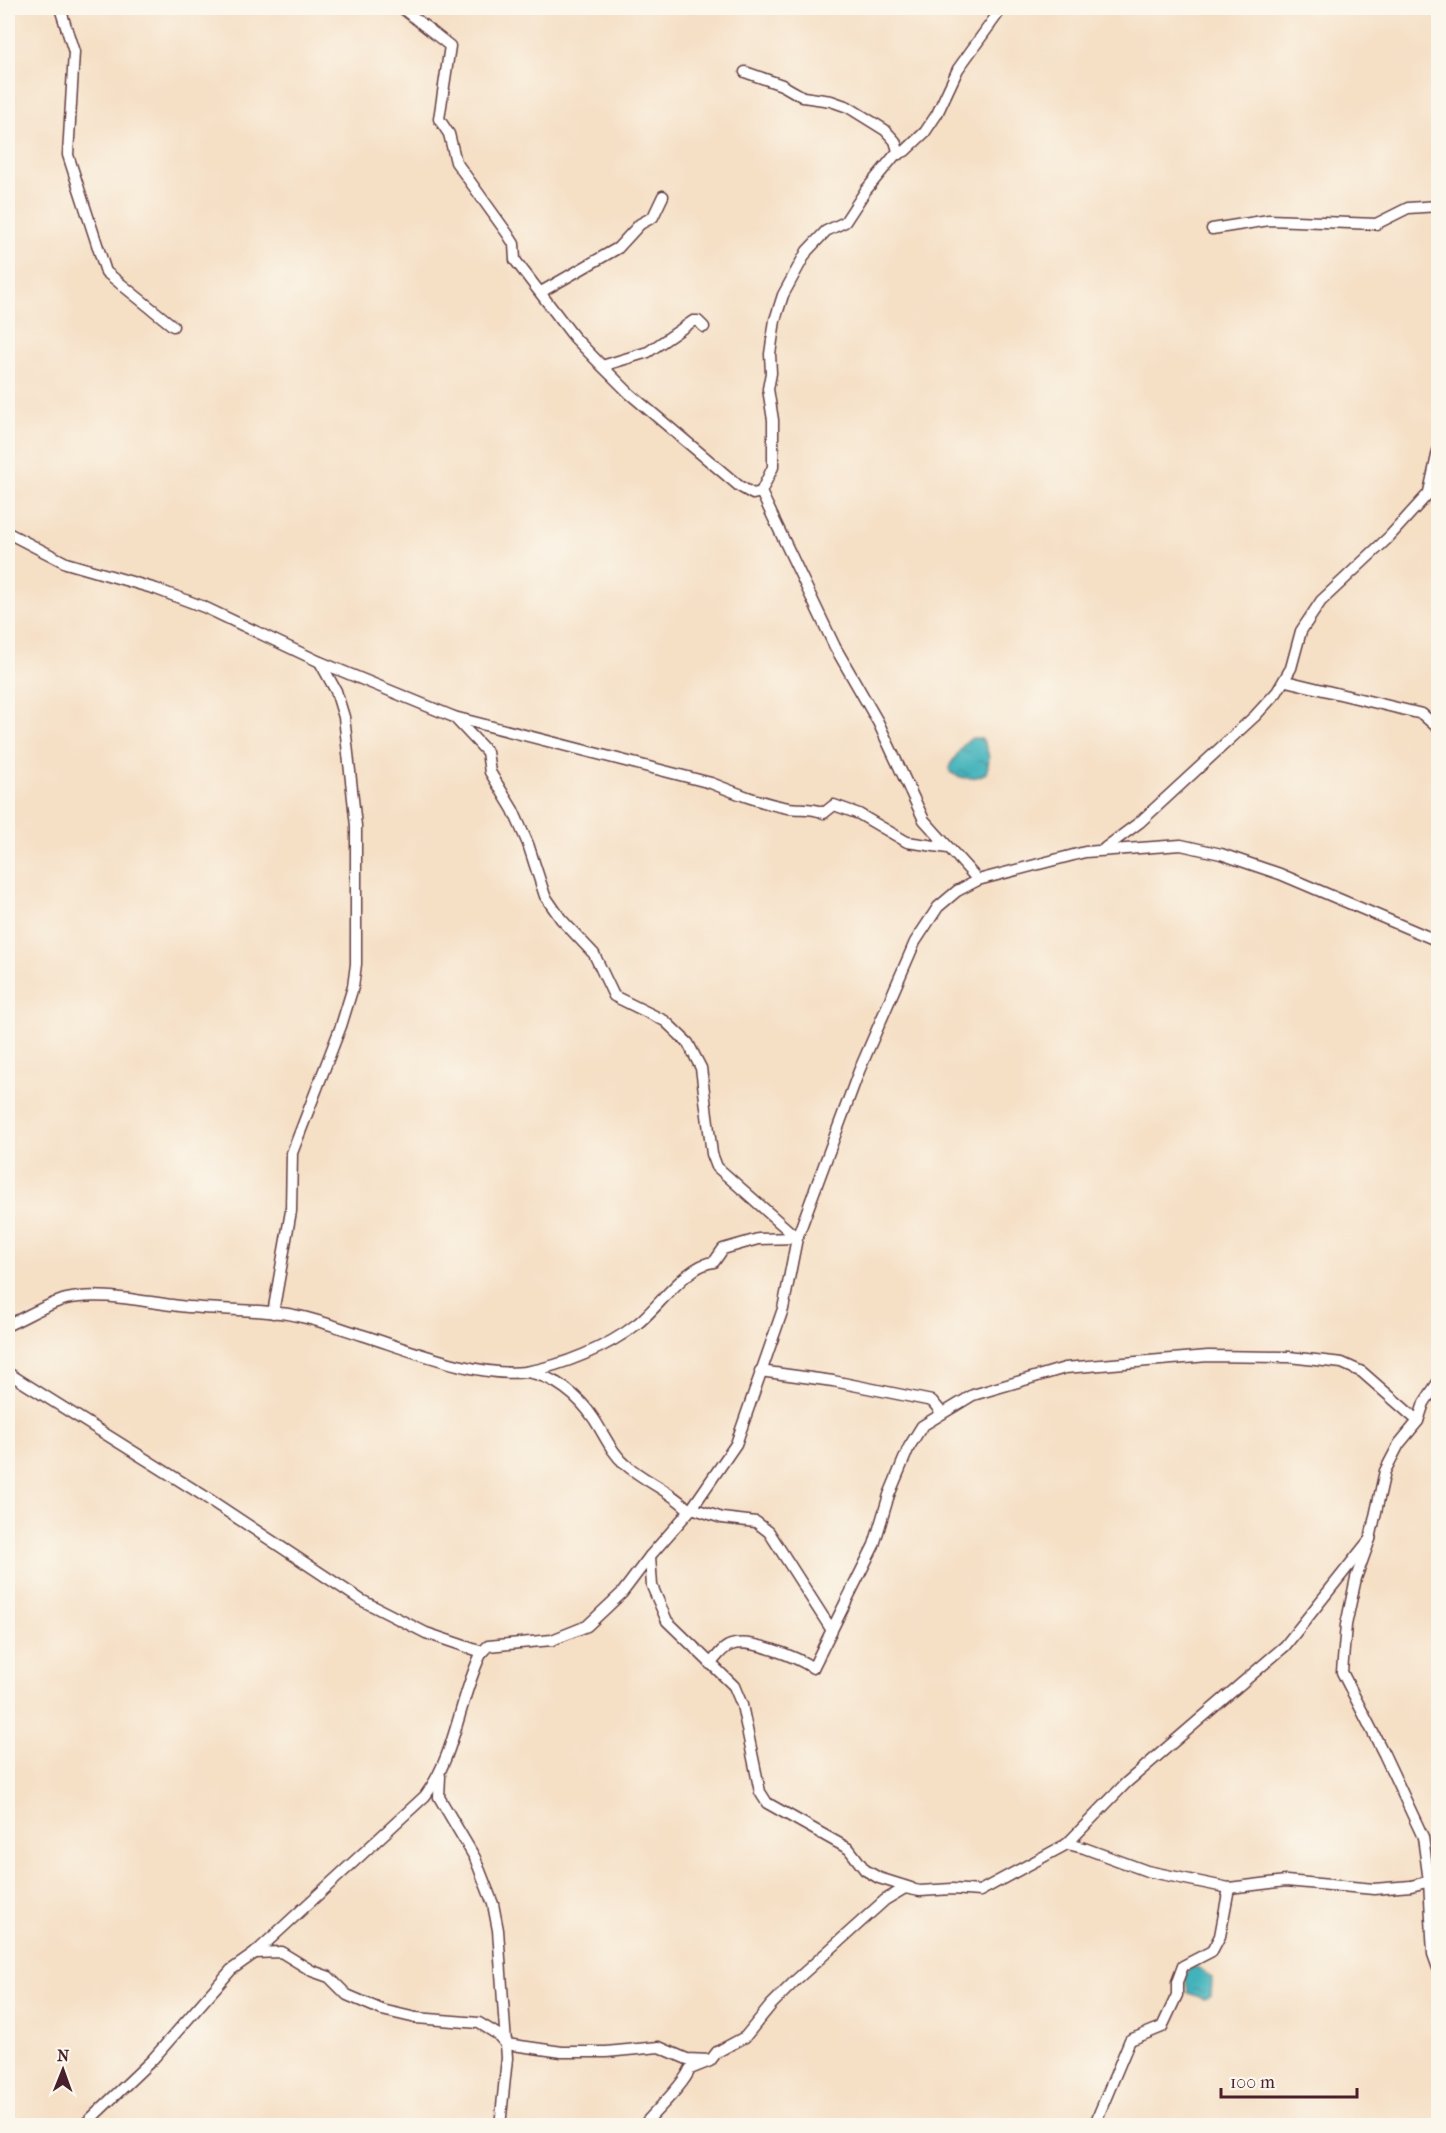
<svg xmlns="http://www.w3.org/2000/svg" width="1446" height="2133" font-family="'IM FELL French Canon',serif">
	<style>
		.water { fill: url(#water-ripples); stroke: #466973; stroke-width: 1.5 }
		.lines { fill: none; stroke-linecap: round; stroke-linejoin: round }
		.minor-casing { stroke: #643c42; stroke-width: 13 }
		.minor { stroke: #fff; stroke-width: 10 }
	</style>
	<defs>
		<pattern id="water-ripples" width="26" height="14" patternUnits="userSpaceOnUse" patternTransform="scale(1.5)"><rect width="26" height="14" fill="#43b3bb"/><path d="M2 4q2-2 4 0t4 0M15 11q2-2 4 0t4 0" fill="none" stroke="#3a9198"/></pattern>
	</defs>
	<rect width="100%" height="100%" fill="#fbf7ec"/>
	<filter id="ink" filterUnits="userSpaceOnUse"><feTurbulence type="fractalNoise" baseFrequency=".0167" numOctaves="2"/><feDisplacementMap in="SourceGraphic" scale="12" xChannelSelector="R" yChannelSelector="G"/><feConvolveMatrix kernelMatrix="1 2 1 2 8 2 1 2 1" color-interpolation-filters="sRGB"/></filter>
	<filter id="wash" filterUnits="userSpaceOnUse"><feTurbulence type="fractalNoise" baseFrequency=".008" numOctaves="4" result="noise"/><feDisplacementMap in="SourceGraphic" scale="24" xChannelSelector="R" yChannelSelector="G"/><feGaussianBlur stdDeviation="1.35" result="paint"/><feColorMatrix in="noise" values="0 0 0 0 0 0 0 0 0 0 0 0 0 0 0 0 0 1.4 0 .05"/><feComposite in="paint" operator="in"/></filter>
	<g filter="url(#wash)">
		<rect width="100%" height="100%" fill="#f5dfc5"/>
		<g class="water">
			<path d="M972,738H981C989,750 991,760 986,773C973,780 963,780 950,772V765L965,743Z"/>
			<polygon points="1197,1967 1212,1978 1211,1996 1205,1999 1188,1993 1185,1975 1191,1968"/>
		</g>
	</g>
	<g filter="url(#ink)">
		<g class="lines">
			<g class="minor-casing">
				<g id="minor">
					<polyline points="60,8 74,52 68,155 106,272 173,326"/>
					<polyline points="402,8 450,46 439,119 449,134 456,162 507,233 514,244 515,260 574,337 602,366 630,394 739,486 753,494 761,492 835,647 878,722 924,820 978,880"/>
					<polyline points="745,72 782,85 803,97 831,101 848,107 885,130 895,141 899,154"/>
					<polyline points="1212,229 1269,220 1376,224 1408,208 1438,206"/>
					<polyline points="541,292 618,248 640,224 653,217 663,196"/>
					<polyline points="602,366 648,352 693,321 698,321 704,327"/>
					<polyline points="761,492 773,467 773,420 768,389 771,373 770,354 775,320 783,295 807,251 826,231 845,222 866,190 895,155 905,151 925,132 937,114 958,69 1002,8"/>
					<polyline points="1429,492 1438,451"/>
					<path d="M8,533L66,563L156,589L204,607L320,662L454,717L711,783C736,793 761,803 788,808C801,810 811,807 824,813L834,805L859,814L907,842L948,848"/>
					<polyline points="1286,681 1422,714 1438,728"/>
					<polyline points="454,717 487,752 490,772 513,810 528,844 545,896 561,919 594,954 614,996 665,1021 688,1043 701,1068 712,1154 717,1167 797,1238"/>
					<polyline points="1105,848 1140,822 1255,716 1277,692 1291,668 1301,631 1321,601 1388,538 1438,483"/>
					<polyline points="273,1313 291,1211 292,1153 341,1026 353,987 356,964 356,826 344,717 336,691 320,662"/>
					<path d="M8,1325C26,1317 47,1304 66,1299C101,1291 143,1302 179,1306C215,1310 252,1309 288,1314C313,1318 337,1327 362,1335C407,1349 478,1378 525,1372C562,1366 608,1347 637,1324C658,1308 687,1264 714,1262L723,1249L758,1239L797,1238"/>
					<polyline points="760,1371 833,1381 932,1401 942,1413"/>
					<path d="M527,1372C554,1376 579,1396 594,1419C604,1434 611,1452 625,1464C645,1482 670,1490 689,1510"/>
					<polyline points="8,1373 201,1494 361,1600 426,1633 482,1652 488,1646 552,1640 587,1626 622,1593 650,1556 692,1508 736,1444 783,1309 797,1238 859,1071 915,942 938,907 957,891 978,880 1085,852 1181,845 1221,854 1280,874 1438,941"/>
					<polyline points="1438,1382 1424,1403 1418,1421 1399,1444 1385,1471 1370,1539 1356,1578 1346,1625 1342,1672 1384,1754 1423,1837 1429,1881 1433,1954 1438,1968"/>
					<polyline points="692,1508 722,1518 756,1522 769,1532 831,1629"/>
					<polyline points="650,1556 652,1586 667,1621 734,1686 742,1705 760,1792 767,1803 849,1849 865,1870 879,1878 911,1888"/>
					<path d="M710,1664C716,1658 723,1647 731,1645C750,1638 797,1657 813,1668L874,1545L889,1495L909,1447L922,1426L973,1395L1065,1368L1208,1356L1289,1357L1342,1363L1362,1372L1418,1421"/>
					<polyline points="440,1776 439,1797 475,1858 493,1904 498,1930 507,2058 500,2126"/>
					<polyline points="1067,1844 1084,1848 1147,1871 1229,1888 1286,1881 1374,1889 1411,1886 1438,1879"/>
					<polyline points="255,1953 281,1952 312,1971 329,1977 347,1995 382,2010 416,2018 479,2023 497,2034 506,2044 562,2052 606,2052 659,2047 687,2059 709,2060"/>
					<path d="M83,2126L152,2060L231,1970L255,1953L425,1796C456,1755 459,1698 482,1652"/>
					<path d="M643,2126C656,2110 683,2086 690,2069L710,2061L717,2052L745,2037L771,2005L796,1980L885,1900L905,1888L920,1891L952,1889L980,1891L1067,1844L1126,1783L1285,1646L1370,1539"/>
					<polyline points="1094,2126 1130,2040 1162,2027 1177,1995 1177,1982 1183,1966 1212,1951 1220,1936 1229,1888"/>
				</g>
			</g>
			<use href="#minor" class="minor"/>
		</g>
	</g>
	<rect width="1446" height="2133" fill="none" stroke="#fbf7ec" stroke-width="30"/>
	<g transform="translate(63 2070) rotate(1)" stroke="#fbf7ec" stroke-width="4.5" paint-order="stroke">
	<path d="M0-4.5L10 22L0 15L-10 22Z" fill="#4a1f2b"/>
	<text y="-9" font-size="16" font-weight="bold" text-anchor="middle" fill="#4a1f2b">N</text>
	</g>
	<path d="M1221 2088v9h136v-9" fill="none" stroke="#4a1f2b" stroke-width="3"/>
	<text x="1230" y="2088" font-size="18" fill="#4a1f2b" stroke="#fbf7ec" stroke-width="4.5" paint-order="stroke">100 m</text>
</svg>
